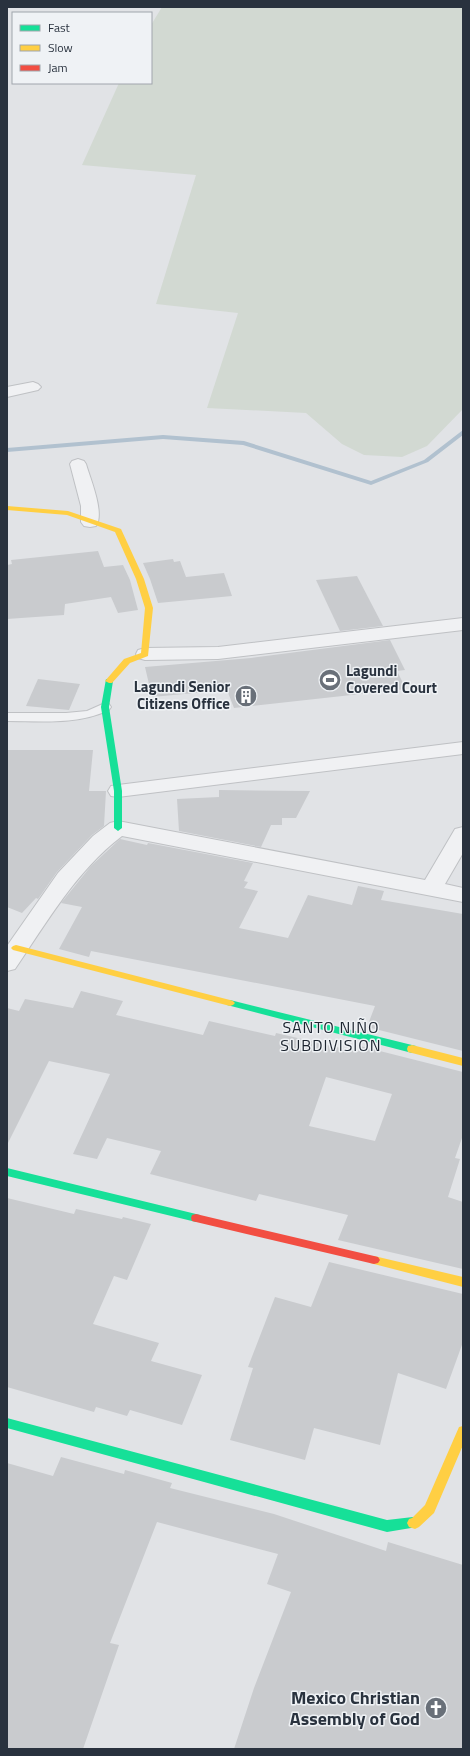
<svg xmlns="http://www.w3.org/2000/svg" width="470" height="1756" font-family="'Titillium Web',sans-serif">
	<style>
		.green { fill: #d2d9d2 }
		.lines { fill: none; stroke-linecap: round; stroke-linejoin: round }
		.stream { fill: #b1c1cf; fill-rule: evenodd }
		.building { fill: #c9cbce; fill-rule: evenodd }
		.lane-casing { stroke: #bfc1c4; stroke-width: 2 }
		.street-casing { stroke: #bfc1c4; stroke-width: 2 }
		.lane { fill: #f0f1f3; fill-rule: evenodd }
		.street { fill: #f0f1f3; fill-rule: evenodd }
		.fast { fill: #16e098; fill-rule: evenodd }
		.slow { fill: #ffcf43; fill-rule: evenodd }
		.jam { fill: #f24e42; fill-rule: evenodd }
		.labels { text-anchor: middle; stroke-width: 3; stroke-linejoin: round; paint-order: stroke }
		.poi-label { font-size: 15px; font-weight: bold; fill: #29323e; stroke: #eff2f5; text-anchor: start }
		.neighbourhood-label { font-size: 16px; letter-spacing: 1px; fill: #1b232e; stroke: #eff2f5 }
		.near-poi-label { font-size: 18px; font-weight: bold; fill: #29323e; stroke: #eff2f5; text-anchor: end }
	</style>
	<rect width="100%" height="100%" fill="#e1e3e6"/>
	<polygon class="green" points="162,7 463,7 463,409 427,446 402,457 364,455 342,444 306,413 207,408 238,313 156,304 196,175 82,165 119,83 151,83 151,25"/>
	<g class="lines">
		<polygon class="stream" points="463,430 463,435 428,462 371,485 243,445 163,439 7,452 7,448 163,435 244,441 371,481 424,460"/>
	</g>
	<g class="building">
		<polygon points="98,551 104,567 123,565 130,580 138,610 118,613 111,597 65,604 64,615 7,619 7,565 12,564 11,560"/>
		<polygon points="173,559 174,562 180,561 186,577 224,573 232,596 158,603 150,579 143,563"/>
		<polygon points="357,576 383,626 340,631 316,580"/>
		<polygon points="390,640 405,670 397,671 406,689 234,708 227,690 152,697 145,667 251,658"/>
		<polygon points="38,679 80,684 69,710 26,706"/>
		<polygon points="7,750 93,750 89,791 106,791 104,826 92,835 57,872 38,899 36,898 22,913 7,907"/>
		<polygon points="219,790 310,791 296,818 282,818 282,825 271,825 261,847 179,831 177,799 219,797"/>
		<polygon points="120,839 147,845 148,843 253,863 244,881 248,882 244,888 258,891 239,928 288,938 308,895 352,905 358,886 384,891 381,900 463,914 463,1051 367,1027 375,1006 91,951 89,957 59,949 82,907 61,903 91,866"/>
		<path d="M81,991L123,1001L116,1015L203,1035L209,1021L275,1036L276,1033L358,1052L360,1046L463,1072V1135L455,1158L460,1159L448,1197L463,1202V1269L338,1240L348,1215L259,1194L256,1201L150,1174L161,1151L107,1138L97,1159L73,1154L110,1074L49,1061L7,1145V1008L19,1011L25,999L73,1008ZM326,1077L392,1094L375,1141L309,1126Z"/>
		<polygon points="7,1198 74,1214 76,1209 122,1219 123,1217 151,1224 127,1280 114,1276 93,1324 159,1343 151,1361 202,1375 182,1425 130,1410 127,1416 96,1407 94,1412 7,1387"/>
		<polygon points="329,1262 463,1294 463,1342 446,1389 398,1373 380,1445 314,1428 305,1460 230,1440 253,1368 248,1367 275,1297 311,1307"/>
		<polygon points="61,1457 124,1474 125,1470 172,1483 170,1488 274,1514 386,1551 388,1542 463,1565 463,1749 234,1749 254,1688 291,1592 267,1584 278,1554 157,1522 110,1643 119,1645 83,1749 7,1749 7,1463 53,1476"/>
	</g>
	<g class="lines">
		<g class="lane-casing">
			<path id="lane" d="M105,703L109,704L111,707L109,710C77,725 42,721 7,721V713H66L87,711Z"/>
		</g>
		<g class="street-casing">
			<g id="street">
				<polygon points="33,382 38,384 41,387 38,390 7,397 7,387"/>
				<path d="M78,459L84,461L86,464C90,478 105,513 96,526L90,527L84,526L81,522V506L70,464L72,461Z"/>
				<polygon points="463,618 463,630 218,659 145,660 138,658 136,654 138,650 145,648 218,647"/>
				<polygon points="463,742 463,754 118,797 111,796 108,791 111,786 118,785"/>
				<path d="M118,821L425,880L455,829L463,827V853L445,884L463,888V902L122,836C76,871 47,922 15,969L7,971V946L58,873L93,836L110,823Z"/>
			</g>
		</g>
		<use href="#lane" class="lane"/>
		<use href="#street" class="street"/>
		<g class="fast">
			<polygon points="106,679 109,679 113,681 109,707 122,791 122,828 118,831 114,828 114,791 101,707"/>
			<polygon points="230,1000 412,1045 416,1046 417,1049 416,1052 412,1053 227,1005 225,1003 227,1001"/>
			<polygon points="7,1168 196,1214 200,1215 201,1218 200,1221 196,1222 7,1176"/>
			<polygon points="7,1418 387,1520 413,1517 417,1519 419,1523 417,1527 387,1532 7,1428"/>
		</g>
		<g class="slow">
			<polygon points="7,506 68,511 121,529 144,579 153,608 148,656 130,663 112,683 109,683 105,681 124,659 141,653 145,608 136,579 115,532 67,515 7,510"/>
			<polygon points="16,945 230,1000 233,1001 235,1003 233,1005 230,1006 13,950 11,948 13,946"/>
			<polygon points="412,1045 463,1058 463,1066 408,1052 407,1049 408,1046"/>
			<polygon points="374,1256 463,1277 463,1287 370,1263 368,1260 370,1257"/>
			<polygon points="463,1426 463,1445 434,1513 419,1527 415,1529 409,1527 407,1523 409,1519 412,1518 425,1505 459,1427"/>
		</g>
		<polygon class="jam" points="196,1214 374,1256 378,1257 380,1260 378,1263 374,1264 196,1222 192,1221 191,1218 192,1215"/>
	</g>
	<defs>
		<g id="stadium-disc" transform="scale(1.15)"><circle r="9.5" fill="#697079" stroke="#eff2f5"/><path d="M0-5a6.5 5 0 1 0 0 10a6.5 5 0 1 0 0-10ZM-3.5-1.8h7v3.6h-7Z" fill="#fff"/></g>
		<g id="building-disc" transform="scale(1.15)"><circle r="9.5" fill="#697079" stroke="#eff2f5"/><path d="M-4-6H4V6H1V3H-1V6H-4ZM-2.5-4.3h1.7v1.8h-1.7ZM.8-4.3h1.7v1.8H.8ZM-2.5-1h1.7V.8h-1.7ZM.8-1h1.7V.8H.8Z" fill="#fff"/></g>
		<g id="church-disc" transform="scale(1.15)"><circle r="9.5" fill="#697079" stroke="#eff2f5"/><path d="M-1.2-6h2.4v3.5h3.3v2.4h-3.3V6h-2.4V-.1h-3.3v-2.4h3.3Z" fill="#fff"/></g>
	</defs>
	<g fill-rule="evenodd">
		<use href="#stadium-disc" x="330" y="680"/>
		<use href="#building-disc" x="246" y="696"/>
		<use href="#church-disc" x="436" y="1708"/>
	</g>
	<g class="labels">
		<g class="poi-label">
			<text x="346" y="676">Lagundi<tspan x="346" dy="17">Covered Court</tspan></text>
			<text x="230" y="692" text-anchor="end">Lagundi Senior<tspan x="230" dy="17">Citizens Office</tspan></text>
		</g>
		<g class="neighbourhood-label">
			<text x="331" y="1033">SANTO NIÑO<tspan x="331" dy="18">SUBDIVISION</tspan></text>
		</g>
		<g class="near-poi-label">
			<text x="420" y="1704">Mexico Christian<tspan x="420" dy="21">Assembly of God</tspan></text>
		</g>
	</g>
	<rect width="470" height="1756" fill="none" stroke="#29323e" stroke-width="16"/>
	<rect x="12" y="12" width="140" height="72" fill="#eff2f5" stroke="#a0a5ac"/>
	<rect x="20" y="25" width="20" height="6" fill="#16e098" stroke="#a0a5ac"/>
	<text x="48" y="32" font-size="12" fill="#29323e">Fast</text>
	<rect x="20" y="45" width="20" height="6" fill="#ffcf43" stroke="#a0a5ac"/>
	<text x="48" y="52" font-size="12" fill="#29323e">Slow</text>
	<rect x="20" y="65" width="20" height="6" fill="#f24e42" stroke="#a0a5ac"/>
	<text x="48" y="72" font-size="12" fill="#29323e">Jam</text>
</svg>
